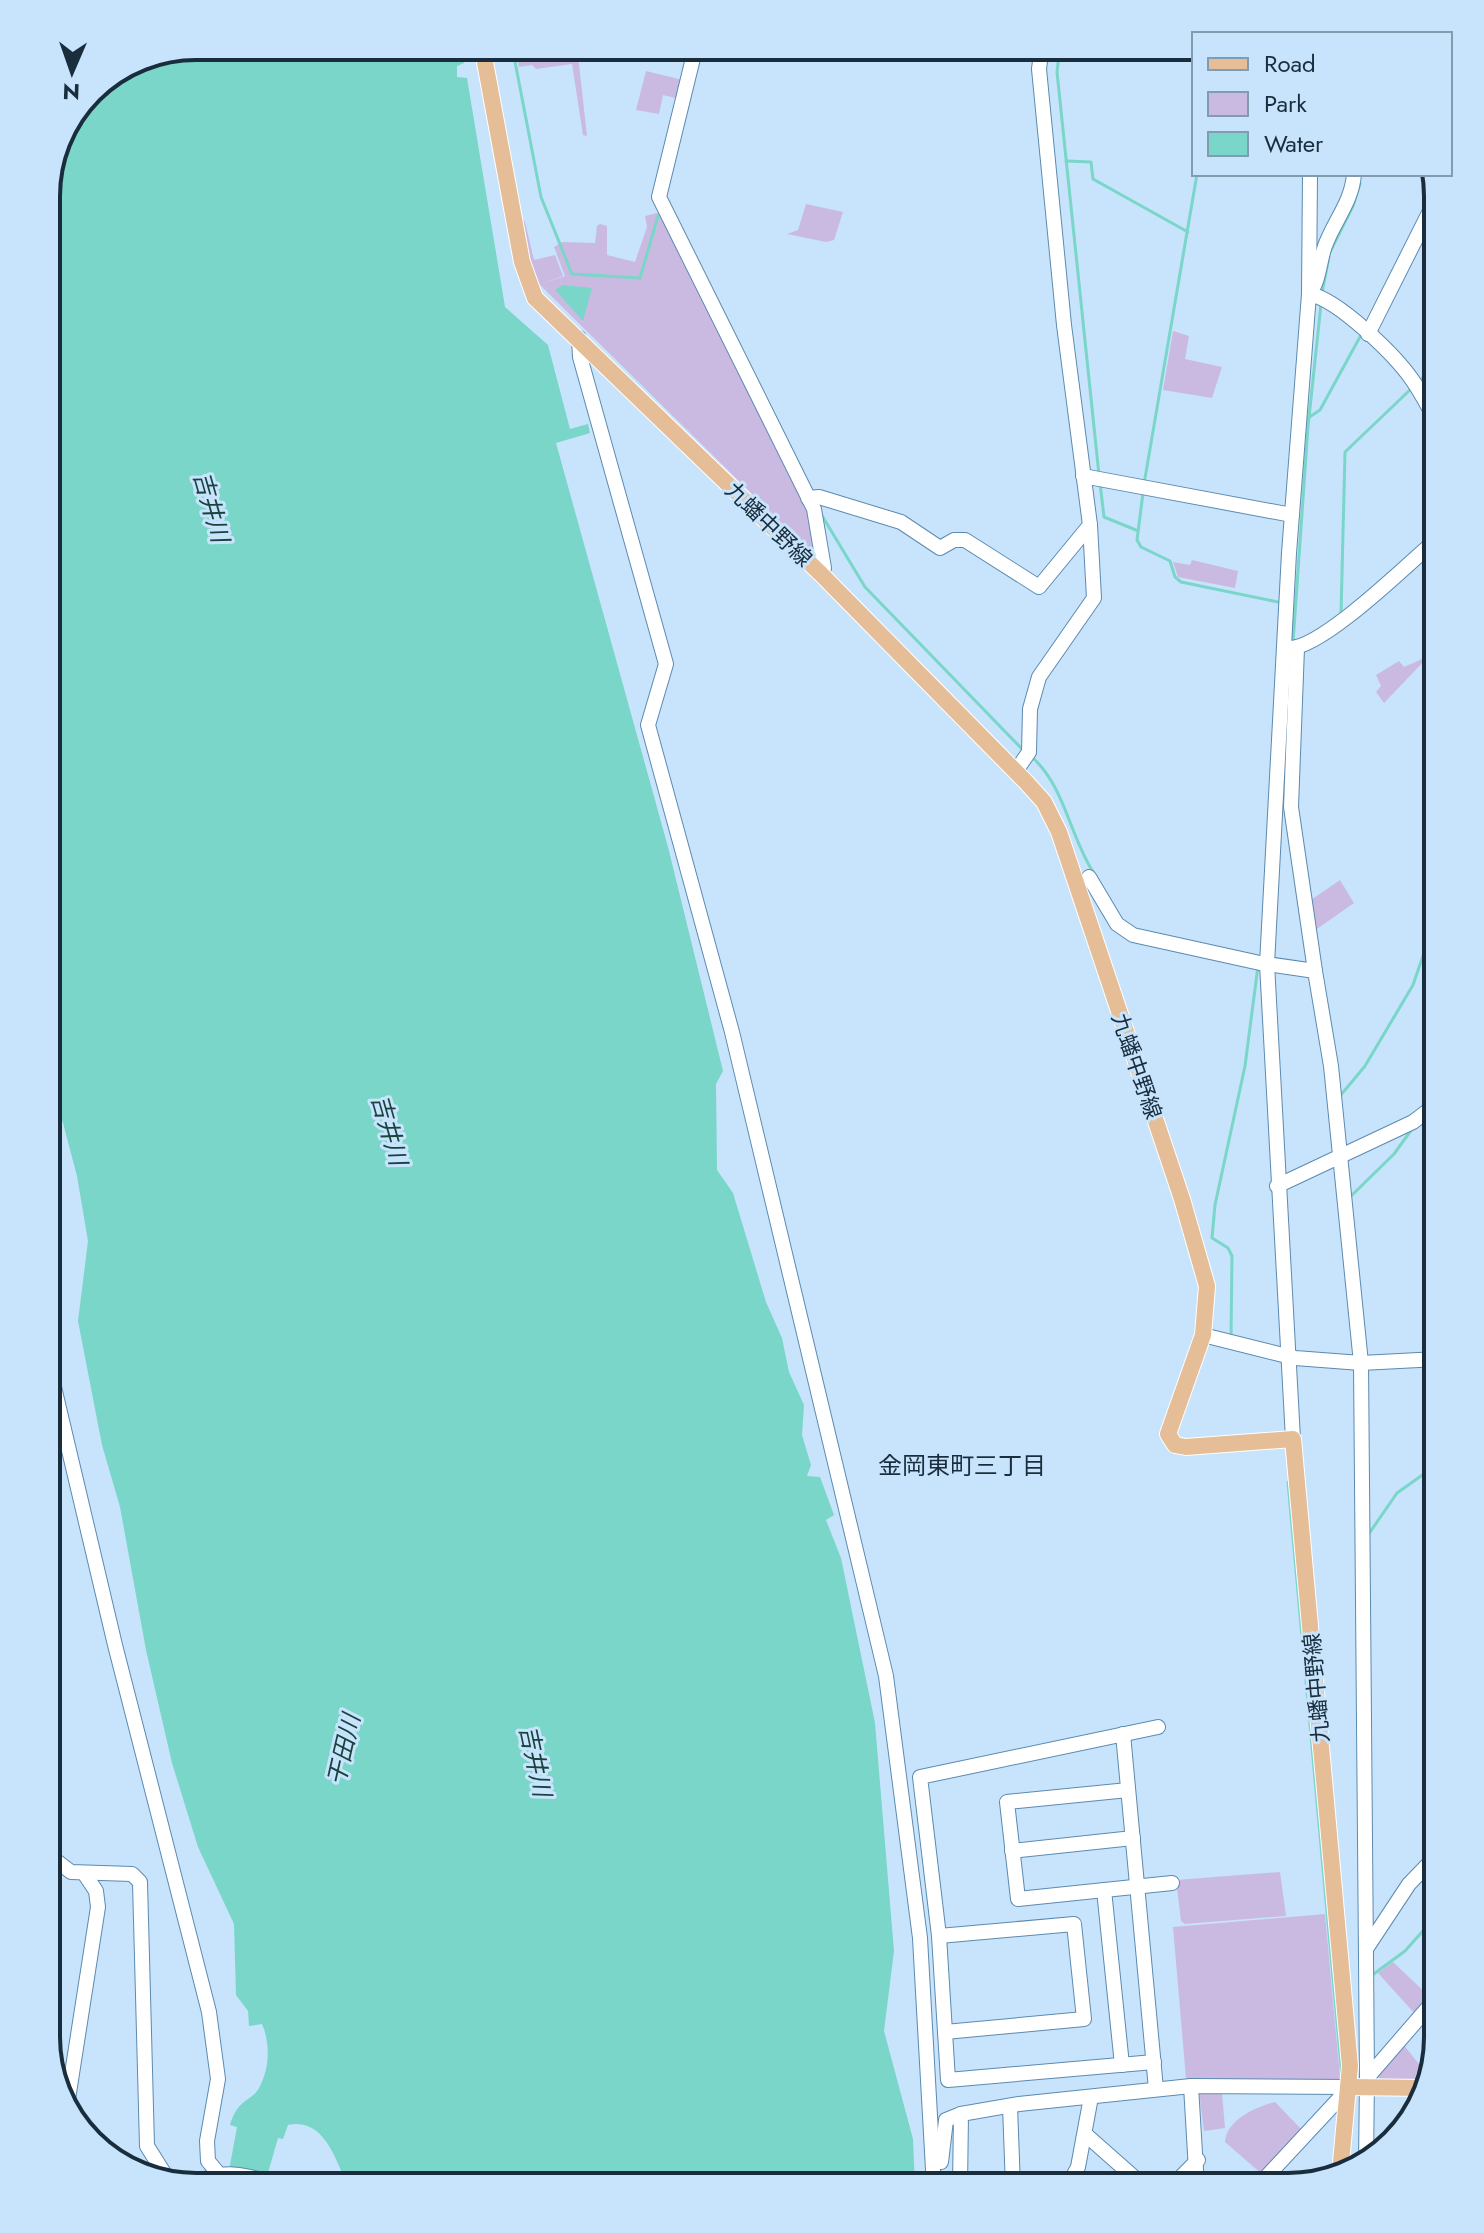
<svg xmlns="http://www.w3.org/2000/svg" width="1484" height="2233" font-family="Jost,'Noto Sans JP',sans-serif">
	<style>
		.green { fill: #cabae2 }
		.water { fill: #7ad6c8 }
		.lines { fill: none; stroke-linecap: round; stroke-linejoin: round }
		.stream { stroke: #7ad6c8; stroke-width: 3 }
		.minor-casing { stroke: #5c8aaf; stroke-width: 16 }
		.major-casing { stroke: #fff; stroke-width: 18 }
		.minor { stroke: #fff; stroke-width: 14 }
		.major { stroke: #e5bd97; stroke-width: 16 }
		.labels { text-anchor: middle; stroke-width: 6; stroke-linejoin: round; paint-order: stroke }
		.street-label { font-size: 22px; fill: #192d3c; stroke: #c7e4fc }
		.water-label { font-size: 24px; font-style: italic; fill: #19443e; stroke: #c7e4fc }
		.neighbourhood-label { font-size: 24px; fill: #192d3c; stroke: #c7e4fc }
		.rim { fill: none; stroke: #192d3c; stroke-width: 4 }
	</style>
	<rect width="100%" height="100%" fill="#c7e4fc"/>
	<g class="green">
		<polygon points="515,46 577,46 587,136 583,135 572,64 536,69 532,65 519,67"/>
		<polygon points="646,71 683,80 679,99 663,95 659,114 636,110"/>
		<polygon points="806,204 843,212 834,240 826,242 787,234 798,230"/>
		<polygon points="515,207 525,222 534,260 555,255 563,276 541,284 565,276 554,247 563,242 595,243 597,226 600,224 607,226 607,255 635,262 647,227 645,216 661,212 805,502 818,559 540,285 535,275 532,281"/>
		<polygon points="1173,331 1189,336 1185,359 1222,367 1212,398 1163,390"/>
		<polygon points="1192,560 1238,571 1235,588 1178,577 1173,562 1190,565"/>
		<polygon points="1429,656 1384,703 1376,692 1381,686 1376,675 1399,661 1404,667"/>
		<polygon points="1340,880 1354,903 1314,931 1308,902"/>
		<polygon points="1280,1872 1286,1916 1185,1924 1181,1921 1176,1880"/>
		<polygon points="1325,1914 1340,2078 1337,2082 1186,2079 1173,1927"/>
		<polygon points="1393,1962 1431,1998 1416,2015 1378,1973"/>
		<polygon points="1402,2043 1428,2075 1425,2083 1381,2082 1377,2075"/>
		<polygon points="1199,2092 1222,2093 1225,2128 1204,2131"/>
		<path d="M1275,2102L1304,2132L1264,2176L1225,2142C1226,2120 1256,2107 1275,2102Z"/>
	</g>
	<g class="water">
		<path d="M196,46H461L464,63L457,66V77L467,78L505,307L548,345L570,429L588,424L590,433L556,443L668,847L723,1071L716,1084L717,1170L733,1193L766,1302L782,1338L789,1372L804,1405L802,1435L811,1465L807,1476L820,1477L834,1515L826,1520L841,1558L875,1723L894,1951L884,2031L913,2139L915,2187H348C336,2160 324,2117 288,2125L283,2139L278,2138L264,2187H226L237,2127L230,2125C239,2096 252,2103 260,2086C270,2067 270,2042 262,2024L249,2026L248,2011L236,1995L234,1924L198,1847L172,1763L146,1650L120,1507L102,1445L78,1321L88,1241L77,1176L63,1123L46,1084V187L90,90L139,57Z"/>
		<polygon points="563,285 592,288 583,321 555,290"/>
	</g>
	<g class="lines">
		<g class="stream">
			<polyline points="512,46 541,197 572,274 640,278 658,216"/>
			<polyline points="1060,46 1057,72 1099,475"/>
			<polyline points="1066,161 1091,162 1093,179 1188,232"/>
			<polyline points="1331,250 1353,206 1360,184"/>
			<polyline points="1322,293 1329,257"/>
			<polyline points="1418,382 1438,363"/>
			<polyline points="1308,418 1320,410 1361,335"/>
			<polyline points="1100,483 1104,517 1136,530"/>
			<polyline points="1144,484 1197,174"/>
			<polyline points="1143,493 1137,540 1141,547 1170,561 1175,577 1181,582 1278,602"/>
			<polyline points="821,514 865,587 1023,750"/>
			<polyline points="1341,614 1345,452 1413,387"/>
			<polyline points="1293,643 1308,427 1321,304"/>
			<path d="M1032,757C1065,787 1069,834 1093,872"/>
			<polyline points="1340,1096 1365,1066 1413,985 1438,912"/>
			<polyline points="1350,1197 1394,1154 1412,1129"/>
			<polyline points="1231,1339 1232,1256 1228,1248 1212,1238 1215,1205 1245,1066 1258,966"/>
			<polyline points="1288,1482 1342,2077"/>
			<polyline points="1368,1535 1397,1493 1438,1464"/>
			<polyline points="1371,1976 1405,1951 1438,1914"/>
		</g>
		<g class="minor-casing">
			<g id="minor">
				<polyline points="696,46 659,197 814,509 824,568 821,574"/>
				<path d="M1354,174C1352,202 1334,221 1325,246C1319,262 1320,280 1309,294C1338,299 1396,356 1413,381C1422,394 1430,410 1438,424"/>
				<polyline points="1368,334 1438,195"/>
				<polyline points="579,338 580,357 666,664 648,725 732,1032 886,1676 920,1938 934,2187"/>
				<polyline points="1083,476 1292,515"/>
				<polyline points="808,498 819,497 901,522 940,548 954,540 965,540 1039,587 1090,525 1064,325 1039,69 1042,46"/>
				<path d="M1289,648C1322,649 1410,562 1438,538"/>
				<polyline points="1297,648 1291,807 1315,971"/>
				<polyline points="1016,771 1029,752 1030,709 1039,677 1094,598 1090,525"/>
				<polyline points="1089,877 1117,924 1133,935 1260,963 1315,971 1331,1066 1361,1363 1367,2078"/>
				<polyline points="1277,1186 1413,1122 1438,1103"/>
				<polyline points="1203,1335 1295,1358 1361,1363 1438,1359"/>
				<polyline points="46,1353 115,1645 209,2012 218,2079 207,2141 208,2161 218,2173"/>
				<polyline points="1293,1439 1267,964 1289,553 1309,294 1310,174"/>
				<polyline points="1123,1734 1156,2089"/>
				<polyline points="1128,1790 1007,1802 1018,1899 1172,1883"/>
				<polyline points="1012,1851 1133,1838"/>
				<polyline points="46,1853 71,1872 132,1874 140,1882 147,2146 169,2181"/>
				<polyline points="1104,1890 1122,2065"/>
				<polyline points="939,1936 1074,1924 1084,2019 945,2032"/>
				<polyline points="1366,1949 1409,1884 1438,1854"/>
				<polyline points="1154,2062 948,2080 939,1936 920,1777 1158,1727"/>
				<polyline points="1191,2086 1197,2187"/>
				<polyline points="1010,2106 1013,2187"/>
				<polyline points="66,2112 98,1907 96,1891 84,1873"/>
				<polyline points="1085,2134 1145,2187"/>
				<polyline points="941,2162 946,2120 961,2114"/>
				<polyline points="1366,2163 1367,2078 1438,1996"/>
				<path d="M192,2187C220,2165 252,2176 284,2187"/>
				<polyline points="960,2187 961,2114 1019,2104 1191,2086 1351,2087"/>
				<polyline points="1067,2187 1078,2167 1091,2097"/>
				<polyline points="1171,2187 1198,2160"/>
				<polyline points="1257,2187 1349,2088"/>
			</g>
		</g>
		<g class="major-casing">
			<g id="major">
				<polyline points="482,46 522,262 535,298 821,574 1026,782 1044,802 1059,832 1182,1199 1207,1286 1203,1335 1168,1434 1175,1445 1186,1447 1293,1439 1350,2066 1340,2173"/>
				<polyline points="1351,2087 1424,2088"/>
			</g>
		</g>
		<use href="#minor" class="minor"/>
		<use href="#major" class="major"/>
	</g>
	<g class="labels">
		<g class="street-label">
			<text transform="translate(769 524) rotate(44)" y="8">九蟠中野線</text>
			<text transform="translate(1137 1066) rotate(71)" y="8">九蟠中野線</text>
			<text transform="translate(1316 1688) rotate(-95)" y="8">九蟠中野線</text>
		</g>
		<g class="water-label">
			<text transform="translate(211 507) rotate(74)" y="8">吉井川</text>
			<text transform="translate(389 1130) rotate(74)" y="8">吉井川</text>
			<text transform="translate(344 1750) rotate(-77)" y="8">干田川</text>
			<text transform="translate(535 1761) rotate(78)" y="8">吉井川</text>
		</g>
		<g class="neighbourhood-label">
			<text x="962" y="1474">金岡東町三丁目</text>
		</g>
	</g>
	<path d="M0 0H1484V2233H0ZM196 60H1288A136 136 0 0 1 1424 196V2037A136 136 0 0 1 1288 2173H196A136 136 0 0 1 60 2037V196A136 136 0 0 1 196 60Z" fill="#c7e4fc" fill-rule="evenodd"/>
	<path class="rim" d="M196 60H1288A136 136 0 0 1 1424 196V2037A136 136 0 0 1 1288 2173H196A136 136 0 0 1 60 2037V196A136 136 0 0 1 196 60Z"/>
	<rect x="1192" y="32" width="260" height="144" fill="#c7e4fc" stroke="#819baf" stroke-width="2"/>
	<rect x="1208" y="58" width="40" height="12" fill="#e5bd97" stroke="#819baf" stroke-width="2"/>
	<text x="1264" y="72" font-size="24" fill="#192d3c">Road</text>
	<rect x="1208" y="92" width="40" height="24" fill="#cabae2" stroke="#819baf" stroke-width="2"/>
	<text x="1264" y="112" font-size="24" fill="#192d3c">Park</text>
	<rect x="1208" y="132" width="40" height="24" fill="#7ad6c8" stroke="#819baf" stroke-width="2"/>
	<text x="1264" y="152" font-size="24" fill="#192d3c">Water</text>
	<g transform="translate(72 72) rotate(182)" stroke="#c7e4fc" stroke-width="6" paint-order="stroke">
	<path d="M0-6L14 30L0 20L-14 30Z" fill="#192d3c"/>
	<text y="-12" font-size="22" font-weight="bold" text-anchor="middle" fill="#192d3c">N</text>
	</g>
</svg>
